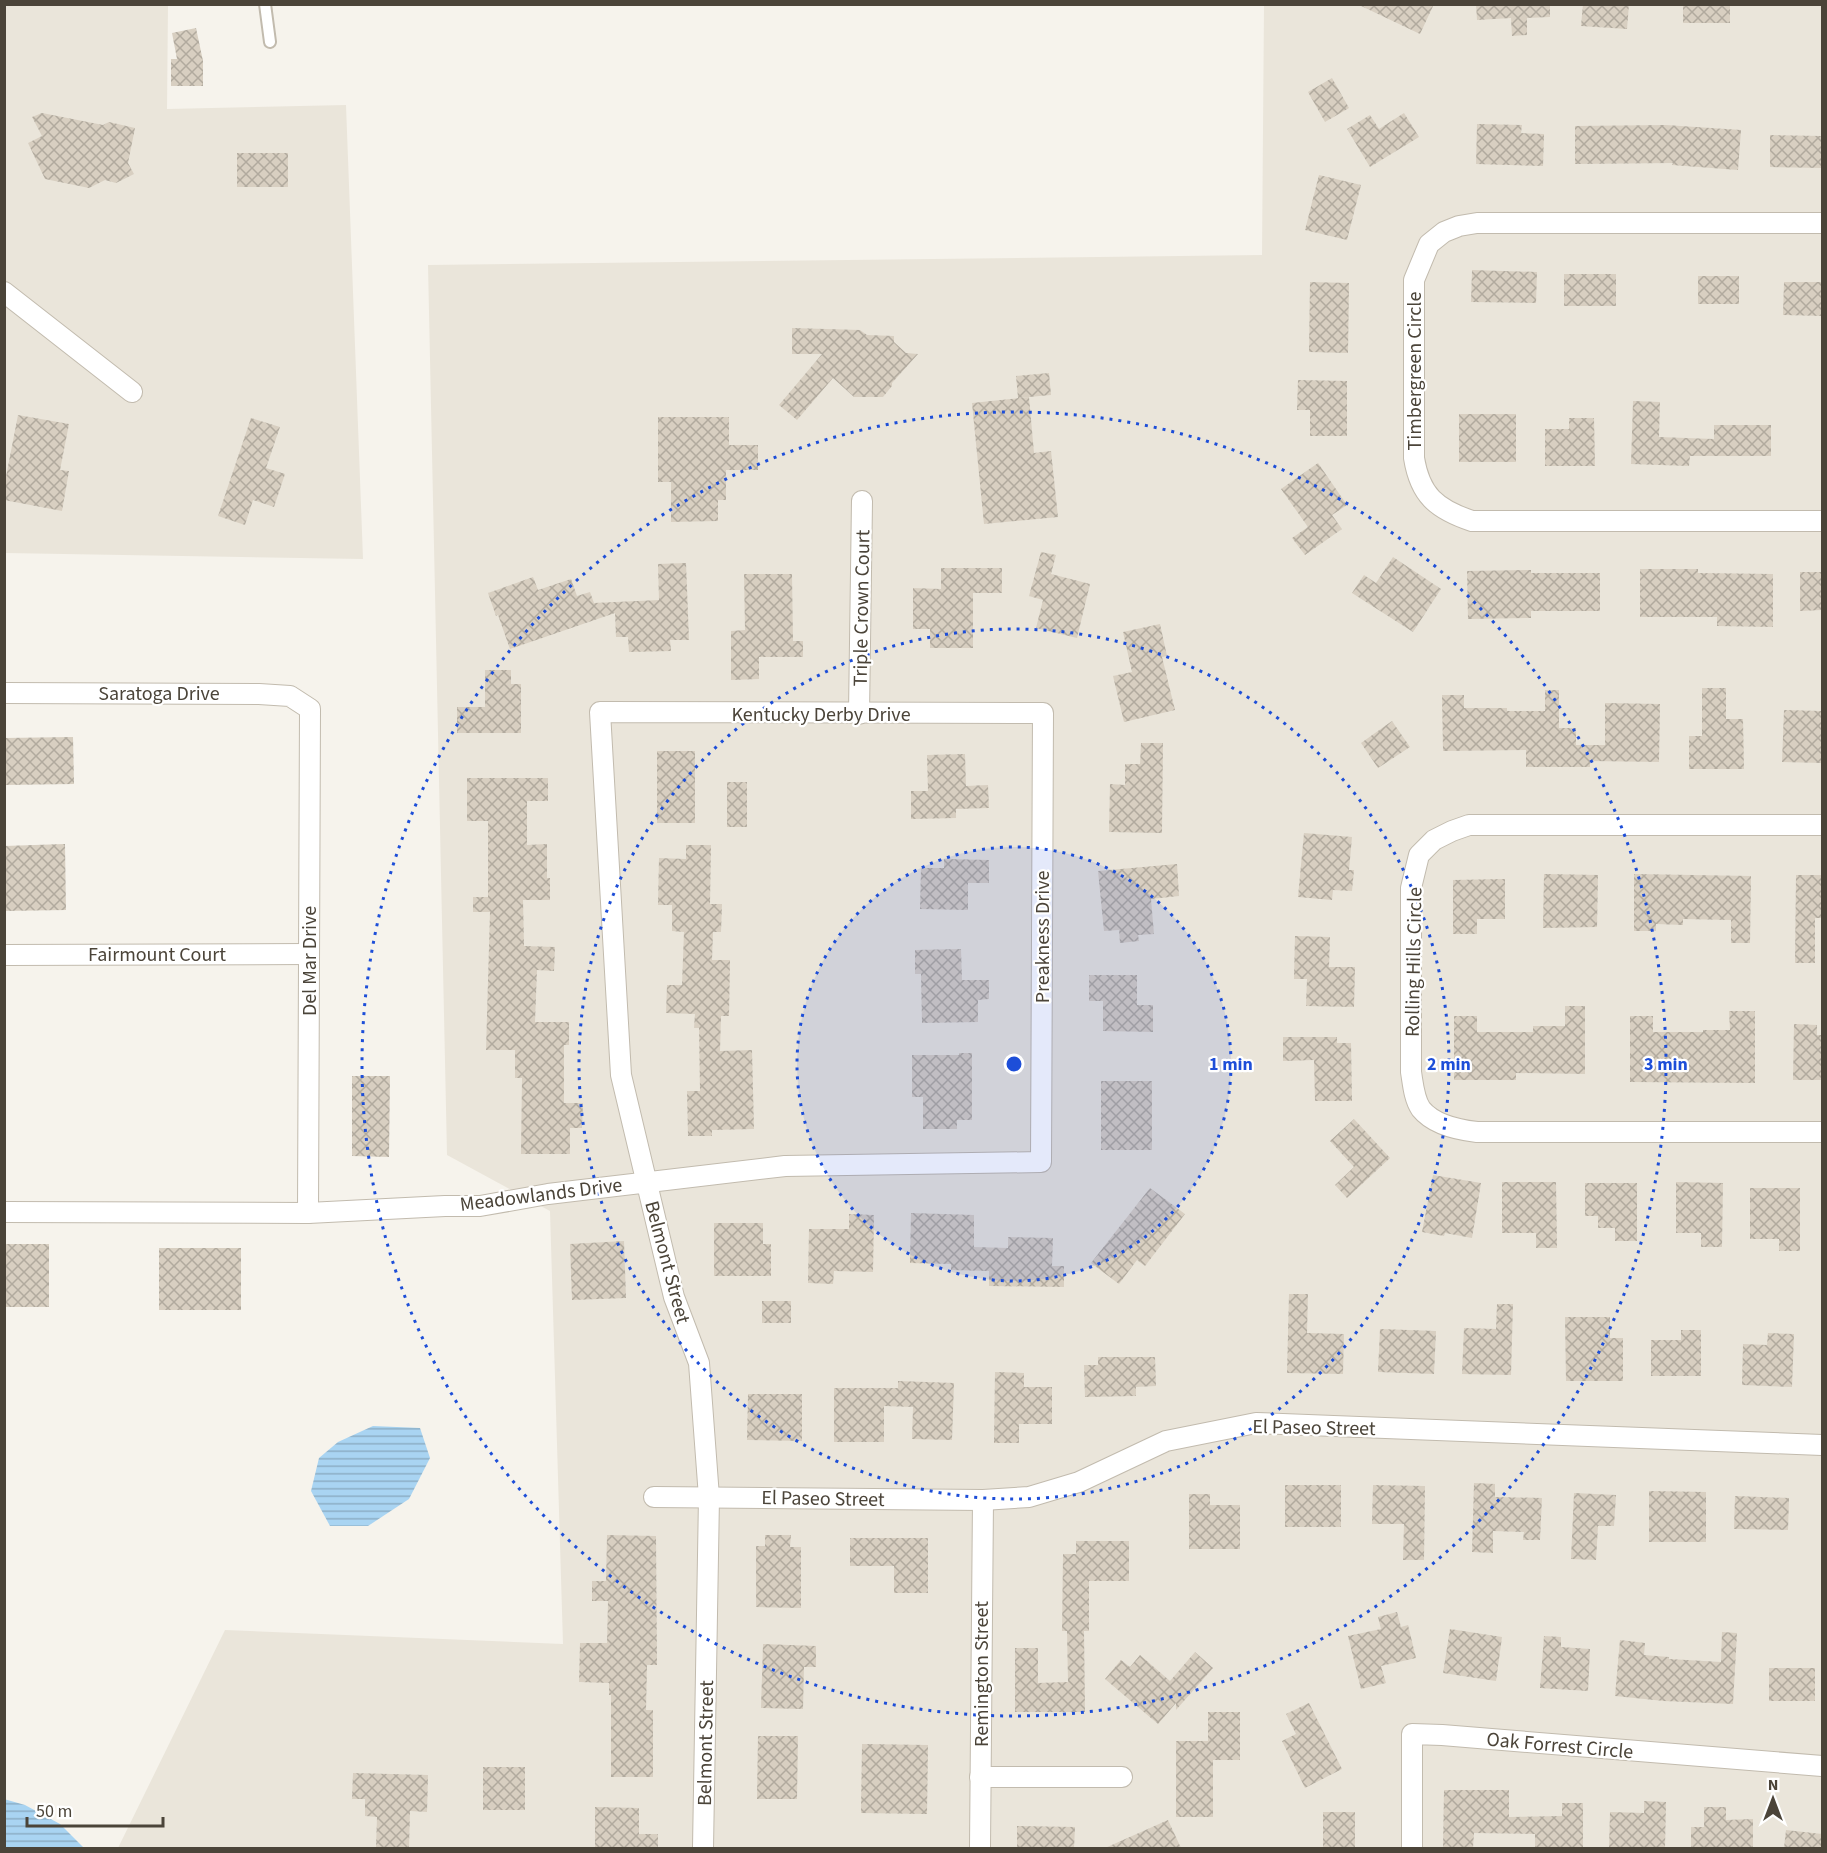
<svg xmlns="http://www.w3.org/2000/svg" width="1827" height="1853" font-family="'Source Sans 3',sans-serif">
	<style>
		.residential { fill: #eae5da }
		.water { fill: url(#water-rules) }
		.building { fill: url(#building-cross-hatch) }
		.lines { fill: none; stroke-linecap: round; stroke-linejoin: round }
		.service-casing { stroke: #c2bbae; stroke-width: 14 }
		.minor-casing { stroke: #c2bbae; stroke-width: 22 }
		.service { stroke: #fff; stroke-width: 10 }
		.minor { stroke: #fff; stroke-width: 20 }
		.ring { fill: none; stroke: #1d4ed8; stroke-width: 3; stroke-dasharray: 3 6 }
		.labels { text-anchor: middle; stroke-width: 4.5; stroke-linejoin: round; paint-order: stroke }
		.street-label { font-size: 20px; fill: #4b4439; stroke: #fff }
		.centre { fill: #1d4ed8; stroke: #fff; stroke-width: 3 }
		.ring-label { font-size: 18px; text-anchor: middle; font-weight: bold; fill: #1d4ed8; stroke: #fff; stroke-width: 4.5; stroke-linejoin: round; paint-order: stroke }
	</style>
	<defs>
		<pattern id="water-rules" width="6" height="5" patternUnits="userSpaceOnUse" patternTransform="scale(1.5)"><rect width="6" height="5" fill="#a9d4f2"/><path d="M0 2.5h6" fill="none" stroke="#8caec5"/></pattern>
		<pattern id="building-cross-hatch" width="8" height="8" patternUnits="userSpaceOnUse" patternTransform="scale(1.5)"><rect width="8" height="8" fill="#d8cfc1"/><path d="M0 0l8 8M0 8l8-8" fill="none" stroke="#b1aa9e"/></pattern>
	</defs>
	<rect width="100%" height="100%" fill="#f6f3ec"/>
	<g class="residential">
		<polygon points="5,5 168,5 167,109 346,105 363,559 5,553"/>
		<polygon points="1264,5 1822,5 1822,1848 118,1848 225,1630 563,1644 550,1211 447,1155 428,265 1262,255"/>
	</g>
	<g class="water">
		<polygon points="373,1426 420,1428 430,1458 409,1499 368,1526 330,1526 311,1491 319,1458 338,1442"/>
		<polygon points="4,1799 25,1805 60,1824 84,1848 5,1848"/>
	</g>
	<g class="building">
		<polygon points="1357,4 1434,4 1420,34"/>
		<polygon points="1476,4 1550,4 1550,17 1527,18 1527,35 1512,36 1511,18 1477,20"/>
		<polygon points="1583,4 1629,4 1627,29 1581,26"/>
		<rect x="1683" y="4" width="47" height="19"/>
		<polygon points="196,28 203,61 203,86 171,86 171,59 177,59 172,33"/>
		<polygon points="1332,78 1349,108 1325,122 1308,92"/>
		<polygon points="42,113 103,125 109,122 135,128 128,163 134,174 116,183 105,180 89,188 45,179 28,143 42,136 32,117"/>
		<polygon points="1404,113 1419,137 1370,167 1347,129 1370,115 1379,129"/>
		<polygon points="1477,124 1522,125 1521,133 1544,134 1543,166 1476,164"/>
		<polygon points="1666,125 1741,130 1738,170 1672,165 1673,163 1575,164 1575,126"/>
		<polygon points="1770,135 1822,136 1822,168 1770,167"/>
		<rect x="237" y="153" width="51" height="34"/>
		<polygon points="1319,175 1361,185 1347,240 1305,230"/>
		<polygon points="1472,270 1537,272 1536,303 1471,302"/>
		<rect x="1564" y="274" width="52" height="32"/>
		<rect x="1698" y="276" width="41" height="28"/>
		<polygon points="1310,282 1349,283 1348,353 1309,352"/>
		<polygon points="1784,282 1822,282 1822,316 1783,315"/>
		<polygon points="792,328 860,330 867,335 894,336 894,342 906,353 918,354 892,383 892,386 883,397 854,397 833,378 797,420 779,405 822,354 792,354"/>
		<polygon points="1049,373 1051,395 1018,398 1016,376"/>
		<polygon points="1298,380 1347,381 1347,436 1310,436 1310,410 1297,410"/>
		<polygon points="1029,397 1034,453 1051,451 1058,517 984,524 972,403"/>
		<polygon points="1633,401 1660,402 1659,437 1714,439 1714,425 1771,425 1771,456 1690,456 1689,466 1631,464"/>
		<rect x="1459" y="414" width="57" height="48"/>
		<polygon points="18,415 69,424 60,470 69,471 62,511 4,500 4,487"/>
		<polygon points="658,417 729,417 729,445 758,445 758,470 726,470 726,500 718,500 718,521 671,522 671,482 658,482"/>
		<polygon points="251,418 280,427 266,468 285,474 274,507 253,500 245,525 218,516"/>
		<polygon points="1569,418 1594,418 1595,466 1545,466 1545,429 1569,429"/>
		<polygon points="1318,463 1347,505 1332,515 1342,529 1305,555 1292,538 1308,527 1281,489"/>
		<polygon points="1041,552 1056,555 1051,574 1090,584 1077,638 1036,628 1043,600 1029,596"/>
		<polygon points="1393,557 1441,589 1413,632 1352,593 1364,575 1376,583"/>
		<polygon points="686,563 689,640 670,640 671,651 629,652 628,637 616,637 615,613 510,649 498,615 496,616 488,593 533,577 538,590 571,579 577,596 590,592 594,603 659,600 658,564"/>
		<polygon points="941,568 1002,568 1002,593 973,593 973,648 930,648 930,629 913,629 913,588 941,589"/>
		<polygon points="1640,569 1698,569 1698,573 1773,574 1773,627 1717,626 1717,617 1640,617"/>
		<polygon points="1531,570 1531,573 1600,573 1600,611 1531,611 1531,618 1468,619 1467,571"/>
		<polygon points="1800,572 1822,572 1822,610 1800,611"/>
		<polygon points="744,574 792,574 793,641 803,641 803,657 759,657 759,679 731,680 731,631 745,630"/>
		<polygon points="1160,624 1167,656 1162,657 1175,710 1124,722 1113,676 1132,672 1123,632"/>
		<polygon points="485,670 511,670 511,684 521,684 521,733 457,733 457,707 485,707"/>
		<polygon points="1702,688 1726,688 1726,719 1743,719 1744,769 1689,769 1689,736 1702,736"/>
		<polygon points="1545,690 1559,690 1559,728 1576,728 1576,745 1605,745 1605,703 1660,704 1659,762 1590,761 1590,767 1526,767 1526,750 1443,751 1442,695 1464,695 1464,708 1507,708 1507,711 1545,711"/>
		<polygon points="1784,710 1822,711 1822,763 1782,762"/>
		<polygon points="1392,721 1410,747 1378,768 1361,743"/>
		<polygon points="73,737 74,784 4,785 4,738"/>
		<polygon points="1141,743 1163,743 1162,833 1109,832 1110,784 1125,785 1125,764 1140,764"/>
		<rect x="657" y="751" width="38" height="72"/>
		<polygon points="965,754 966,786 988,785 989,808 956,809 956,818 911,819 911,791 928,791 927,755"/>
		<polygon points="467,778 548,778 548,801 527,801 527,845 547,844 547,878 550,878 550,900 523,900 524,946 555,947 554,971 537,970 535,1022 569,1022 569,1045 564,1045 564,1103 583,1103 582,1128 570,1128 570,1154 521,1154 522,1078 515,1078 515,1050 486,1050 490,912 473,912 473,897 488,897 488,821 467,821"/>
		<rect x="727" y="782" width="20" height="45"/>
		<polygon points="1304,833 1352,837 1349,870 1354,870 1352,891 1333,890 1332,900 1298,897"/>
		<polygon points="65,844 66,910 4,911 4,846"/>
		<polygon points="686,845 711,845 710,904 722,904 721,932 713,932 712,960 730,960 729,1016 721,1016 720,1051 752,1050 754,1129 712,1130 712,1136 688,1136 687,1091 700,1091 699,1028 694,1028 695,1014 666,1013 667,985 682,985 684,932 672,931 672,905 658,905 659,858 686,859"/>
		<polygon points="944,859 989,860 989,883 968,883 968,910 920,909 921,868 944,868"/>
		<polygon points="1177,864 1179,896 1151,899 1154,934 1138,935 1139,941 1120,943 1119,930 1104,931 1098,871"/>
		<polygon points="1544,874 1598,875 1597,927 1543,928"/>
		<polygon points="1634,874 1751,876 1750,943 1731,943 1731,920 1683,919 1683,925 1656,924 1656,931 1634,931"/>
		<polygon points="1796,875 1822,875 1822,918 1815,918 1815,963 1795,963"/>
		<polygon points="1505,879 1505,919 1477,919 1477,934 1453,934 1453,880"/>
		<polygon points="1295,936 1330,937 1329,967 1355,967 1354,1007 1306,1006 1307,979 1294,979"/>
		<polygon points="961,949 962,980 989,980 989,999 978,1000 978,1022 922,1023 921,974 915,974 915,950"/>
		<polygon points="1089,975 1137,975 1137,1005 1153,1005 1153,1032 1103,1031 1103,1001 1089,1001"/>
		<polygon points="1565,1006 1585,1006 1585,1074 1516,1073 1516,1080 1454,1080 1454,1016 1477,1016 1477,1032 1533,1032 1533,1026 1565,1026"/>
		<polygon points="1729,1011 1755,1011 1755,1083 1630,1082 1630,1016 1653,1016 1653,1032 1703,1032 1703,1030 1730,1030"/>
		<polygon points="1794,1024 1817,1025 1817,1035 1822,1035 1822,1080 1793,1080"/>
		<polygon points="1283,1037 1337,1037 1337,1043 1351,1043 1352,1101 1315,1101 1314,1060 1283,1061"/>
		<polygon points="959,1053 972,1053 972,1120 957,1120 957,1129 923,1129 923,1097 912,1097 912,1055 959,1055"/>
		<polygon points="352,1076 390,1076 389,1157 352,1156"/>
		<rect x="1101" y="1081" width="51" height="69"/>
		<polygon points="1354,1119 1390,1158 1347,1198 1335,1185 1354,1167 1330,1141"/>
		<polygon points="1433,1175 1481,1183 1472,1238 1445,1233 1444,1236 1422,1232"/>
		<polygon points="1502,1182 1556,1182 1557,1248 1536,1248 1536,1233 1502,1233"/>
		<polygon points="1676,1182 1723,1183 1722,1247 1701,1247 1701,1233 1676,1233"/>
		<polygon points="1585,1183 1637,1183 1637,1241 1615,1241 1615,1228 1598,1228 1598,1216 1585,1216"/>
		<polygon points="1150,1188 1185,1214 1145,1266 1137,1260 1119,1284 1091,1263"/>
		<polygon points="1750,1188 1800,1188 1800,1251 1779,1251 1779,1239 1750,1239"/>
		<polygon points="911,1213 974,1215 974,1247 1008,1248 1008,1237 1053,1238 1052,1266 1064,1266 1064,1287 989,1286 989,1271 951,1270 951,1264 910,1263"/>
		<polygon points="849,1214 874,1215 873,1272 834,1271 833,1284 808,1283 809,1229 849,1229"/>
		<polygon points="714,1223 763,1223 763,1244 771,1244 771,1276 714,1276"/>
		<polygon points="624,1241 626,1298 572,1300 570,1244"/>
		<rect x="4" y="1244" width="45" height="63"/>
		<rect x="159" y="1248" width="82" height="62"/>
		<polygon points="1289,1294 1308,1294 1307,1333 1344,1334 1343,1374 1287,1373"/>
		<rect x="762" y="1301" width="29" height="22"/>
		<polygon points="1497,1304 1513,1304 1511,1375 1462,1374 1464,1328 1496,1329"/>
		<polygon points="1565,1317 1610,1317 1610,1338 1623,1338 1623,1381 1566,1381"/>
		<polygon points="1380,1329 1436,1331 1434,1374 1378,1372"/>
		<polygon points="1681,1330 1701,1330 1701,1376 1651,1376 1651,1340 1681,1340"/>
		<polygon points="1768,1333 1794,1334 1792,1387 1742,1385 1743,1344 1767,1345"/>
		<polygon points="1098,1357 1155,1357 1156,1386 1136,1387 1136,1396 1085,1397 1084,1365 1098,1365"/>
		<polygon points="995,1372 1024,1373 1024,1387 1052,1387 1052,1424 1019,1424 1019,1443 994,1443"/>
		<polygon points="898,1381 954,1383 952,1440 912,1439 913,1407 884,1406 884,1442 834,1442 834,1388 898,1388"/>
		<polygon points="748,1394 802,1394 802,1441 747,1440"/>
		<polygon points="1474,1483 1495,1484 1495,1497 1542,1498 1540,1540 1523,1540 1524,1532 1493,1531 1493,1553 1472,1552"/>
		<rect x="1285" y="1485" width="56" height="42"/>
		<polygon points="1373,1485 1425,1486 1424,1560 1403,1560 1404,1524 1372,1524"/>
		<polygon points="1649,1491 1706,1492 1706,1542 1649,1542"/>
		<polygon points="1574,1493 1616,1495 1614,1526 1598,1526 1596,1560 1571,1559"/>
		<polygon points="1189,1494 1210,1494 1210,1505 1240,1505 1240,1549 1189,1549"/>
		<polygon points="1735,1496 1789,1498 1788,1530 1734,1529"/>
		<polygon points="607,1535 656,1536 657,1665 647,1665 646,1710 653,1710 653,1777 611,1777 611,1695 609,1695 609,1683 579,1682 580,1643 607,1643 608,1601 592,1601 592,1581 606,1581"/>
		<polygon points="765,1535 791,1535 790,1547 801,1547 801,1608 756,1607 756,1546 765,1546"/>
		<polygon points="850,1538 928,1538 928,1593 894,1593 894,1566 850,1566"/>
		<polygon points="1076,1541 1129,1541 1129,1581 1089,1581 1089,1631 1084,1631 1085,1712 1015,1712 1015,1648 1038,1648 1038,1683 1068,1682 1067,1631 1062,1631 1063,1554 1076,1554"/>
		<polygon points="1397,1612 1401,1627 1408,1625 1416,1658 1381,1666 1386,1683 1361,1689 1348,1636 1381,1629 1378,1617"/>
		<polygon points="1450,1629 1502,1637 1496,1681 1443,1673"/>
		<polygon points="1722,1632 1737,1633 1733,1704 1664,1701 1615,1696 1620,1640 1645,1643 1644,1655 1669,1657 1669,1659 1721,1662"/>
		<polygon points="1544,1636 1561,1637 1561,1647 1590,1649 1588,1691 1540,1688"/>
		<polygon points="763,1644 816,1646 816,1667 804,1667 803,1709 761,1708"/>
		<polygon points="1195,1652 1213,1668 1176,1710 1176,1703 1158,1724 1105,1679 1121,1660 1130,1667 1140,1655 1170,1681"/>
		<rect x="1769" y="1668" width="46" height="33"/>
		<polygon points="1309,1703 1342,1769 1305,1788 1282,1741 1296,1734 1286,1714"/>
		<polygon points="1208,1712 1240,1712 1240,1760 1213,1760 1213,1817 1176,1817 1176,1741 1208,1741"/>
		<polygon points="758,1736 798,1736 797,1799 757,1799"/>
		<polygon points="862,1744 928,1745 927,1814 861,1813"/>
		<rect x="483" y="1767" width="42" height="43"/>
		<polygon points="353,1773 428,1775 427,1812 410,1811 409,1848 376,1848 377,1817 365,1816 365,1799 352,1799"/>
		<polygon points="1444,1790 1509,1790 1509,1817 1562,1816 1562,1803 1583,1803 1583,1848 1535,1848 1535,1834 1474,1833 1473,1848 1443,1848"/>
		<polygon points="1644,1801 1666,1802 1665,1848 1609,1848 1610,1812 1644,1813"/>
		<polygon points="595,1807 639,1808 639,1834 658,1834 658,1848 595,1848"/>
		<polygon points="1704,1807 1726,1807 1726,1820 1753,1819 1753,1848 1691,1848 1691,1827 1704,1827"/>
		<rect x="1323" y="1812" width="32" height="36"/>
		<polygon points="1168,1820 1181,1848 1105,1848"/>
		<polygon points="1017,1826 1075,1827 1074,1848 1017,1848"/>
		<polygon points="1786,1830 1822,1834 1822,1848 1784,1848"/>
	</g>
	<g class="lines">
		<g class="service-casing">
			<polyline id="service" points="265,4 270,42"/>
		</g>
		<g class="minor-casing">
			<g id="minor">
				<path d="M1822,223H1477L1459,226L1444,232L1429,244L1414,280V458C1420,495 1436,509 1472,521H1822"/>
				<polyline points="4,292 132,392"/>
				<polyline points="4,693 259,694 290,696 310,709 308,1213"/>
				<polyline points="859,714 862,501"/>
				<path d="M1822,825H1469L1452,831L1434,840L1419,855L1411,888V1072C1413,1084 1414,1099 1421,1109C1434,1125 1459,1130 1477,1132H1822"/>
				<polyline points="4,955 309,954"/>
				<polyline points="4,1212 308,1213 445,1206 480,1206 548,1194 785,1166 1041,1162 1043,713 600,712 621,1075 674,1297 699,1363 709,1497 703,1848"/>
				<polyline points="654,1497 983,1500 1029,1497 1079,1482 1166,1441 1256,1423 1822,1445"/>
				<polyline points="980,1777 1122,1777"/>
				<polyline points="980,1848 983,1500"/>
				<polyline points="1412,1848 1412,1734 1442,1735 1822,1766"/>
			</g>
		</g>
		<use href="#service" class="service"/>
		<use href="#minor" class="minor"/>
	</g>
	<circle cx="1014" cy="1064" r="217" fill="#1d4ed8" fill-opacity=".12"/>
	<g class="ring">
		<circle cx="1014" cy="1064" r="217"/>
		<circle cx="1014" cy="1064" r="435"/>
		<circle cx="1014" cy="1064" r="652"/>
	</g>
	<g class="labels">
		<g class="street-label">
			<text transform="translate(1414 371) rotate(-90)" y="7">Timbergreen Circle</text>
			<text transform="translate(861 608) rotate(-89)" y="7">Triple Crown Court</text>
			<text x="159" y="700">Saratoga Drive</text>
			<text x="821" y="721">Kentucky Derby Drive</text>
			<text transform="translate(1042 937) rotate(-90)" y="7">Preakness Drive</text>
			<text x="157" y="961">Fairmount Court</text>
			<text transform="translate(309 961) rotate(-90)" y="7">Del Mar Drive</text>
			<text transform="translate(1413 962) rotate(-89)" y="7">Rolling Hills Circle</text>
			<text transform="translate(541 1194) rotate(-7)" y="7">Meadowlands Drive</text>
			<text transform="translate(668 1262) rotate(75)" y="7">Belmont Street</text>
			<text transform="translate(1314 1427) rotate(1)" y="7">El Paseo Street</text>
			<text transform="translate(823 1498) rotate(1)" y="7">El Paseo Street</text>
			<text transform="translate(981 1674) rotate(-90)" y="7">Remington Street</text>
			<text transform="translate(705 1743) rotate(-89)" y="7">Belmont Street</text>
			<text transform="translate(1560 1745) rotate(5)" y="7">Oak Forrest Circle</text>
		</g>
	</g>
	<circle cx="1014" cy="1064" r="9" class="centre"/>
	<g class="ring-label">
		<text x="1231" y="1070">1 min</text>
		<text x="1449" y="1070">2 min</text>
		<text x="1666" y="1070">3 min</text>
	</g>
	<rect width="1827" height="1853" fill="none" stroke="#4b4439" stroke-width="12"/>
	<g transform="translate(1773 1799)" stroke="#ffffff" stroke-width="4.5" paint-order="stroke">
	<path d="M0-4.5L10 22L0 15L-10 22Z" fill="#4b4439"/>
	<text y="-9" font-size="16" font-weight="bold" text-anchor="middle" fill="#4b4439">N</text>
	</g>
	<path d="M27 1817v9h136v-9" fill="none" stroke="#4b4439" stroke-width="3"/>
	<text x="36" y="1817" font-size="18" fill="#4b4439" stroke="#ffffff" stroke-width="4.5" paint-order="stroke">50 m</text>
</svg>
